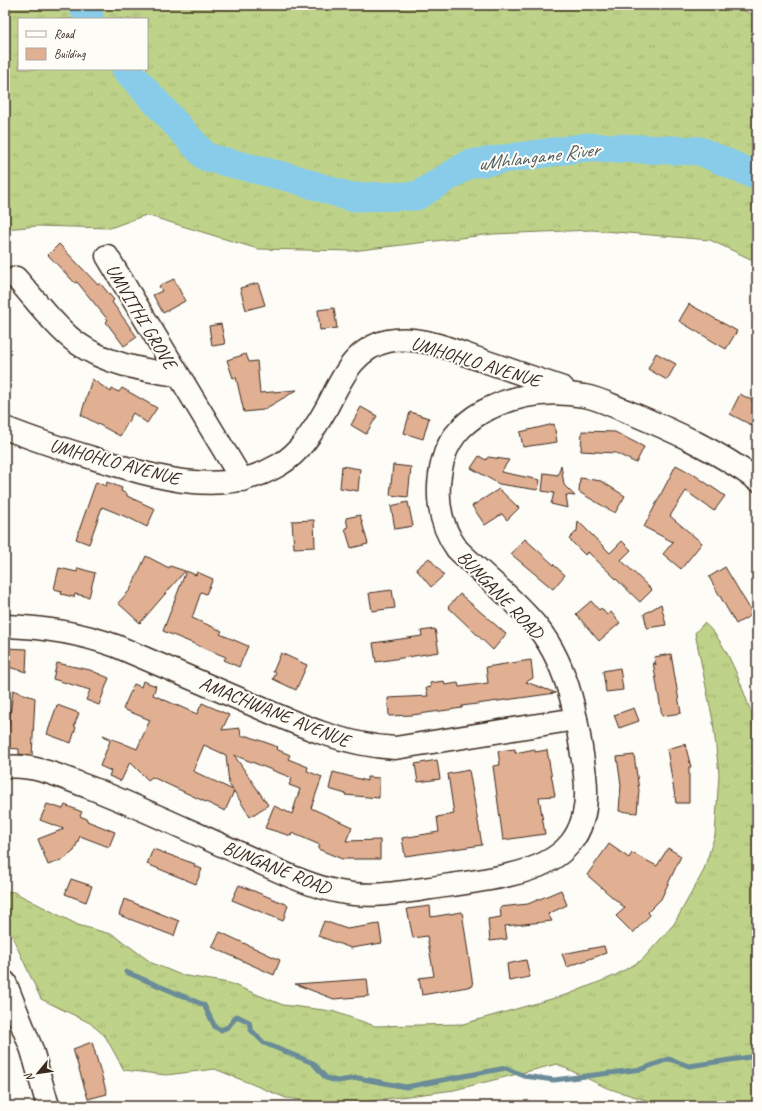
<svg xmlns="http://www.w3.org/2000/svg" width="762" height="1111" font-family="Caveat,sans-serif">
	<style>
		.grass { fill: url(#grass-tufts); stroke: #7c7e54; fill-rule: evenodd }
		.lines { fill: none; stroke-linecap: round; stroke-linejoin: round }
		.stream { stroke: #6a8b98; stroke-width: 5 }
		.river { stroke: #89ccea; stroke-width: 29 }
		.building { fill: #e1b093; stroke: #3b2a1e; fill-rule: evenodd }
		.minor-casing { stroke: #3b2a1e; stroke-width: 25 }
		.minor { stroke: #fdfcf7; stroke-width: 22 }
		.labels { text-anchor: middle; stroke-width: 4; stroke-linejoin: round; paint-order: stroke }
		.street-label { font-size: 19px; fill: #3b2a1e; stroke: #fdfcf7 }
		.water-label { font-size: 20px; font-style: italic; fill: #525b5b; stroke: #fdfcf7 }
	</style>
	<defs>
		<pattern id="grass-tufts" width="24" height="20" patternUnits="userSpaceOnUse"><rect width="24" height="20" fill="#bed389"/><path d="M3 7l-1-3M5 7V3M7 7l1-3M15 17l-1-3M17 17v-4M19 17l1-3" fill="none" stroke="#a4b576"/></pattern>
	</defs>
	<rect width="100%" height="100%" fill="#fdfcf7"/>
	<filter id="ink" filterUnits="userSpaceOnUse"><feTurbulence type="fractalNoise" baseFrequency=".025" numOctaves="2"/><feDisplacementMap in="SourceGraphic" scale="8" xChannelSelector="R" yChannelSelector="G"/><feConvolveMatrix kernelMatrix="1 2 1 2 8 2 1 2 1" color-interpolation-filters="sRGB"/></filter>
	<g filter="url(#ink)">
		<g class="grass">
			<path d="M5,5H730L757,16V262L710,240L592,230L493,234L352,251L258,249L146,215L110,228L37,226L5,229ZM19,19H147V69H19Z"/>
			<path d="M704,623C729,642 746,699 757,729V1106H665L607,1088L557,1064L454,1090L340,1105L286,1098L215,1069L166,1075L124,1070L105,1036L90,1023L41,999L5,921V891L14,892L78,925L114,935L152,963L181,975L229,983L283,1005L332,1011L375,1026L463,1024L569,994L614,976L642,960L674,924L703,872L715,835L719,774L713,721L695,633Z"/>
		</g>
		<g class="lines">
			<polyline class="stream" points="126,972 204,1005 215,1027 221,1030 228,1027 237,1016 249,1022 251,1030 264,1043 313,1063 326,1078 337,1081 358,1078 406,1087 506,1068 524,1076 554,1080 642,1069 669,1059 689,1066 757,1056"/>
			<g class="river">
				<polyline points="82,5 90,19"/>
				<polyline points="126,69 206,157 295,179 350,197 417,196 469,164 587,147 700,151 757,176"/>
			</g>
		</g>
		<g class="building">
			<polygon points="59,244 98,285 100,283 114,300 112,302 137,337 124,346 106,322 108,320 77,282 75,283 48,255"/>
			<polygon points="174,279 185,301 163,313 153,295 162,291 159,286"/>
			<polygon points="258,283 265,305 246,310 240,288"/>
			<polygon points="689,304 737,331 726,349 679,321"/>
			<polygon points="334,308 337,328 320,330 318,310"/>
			<polygon points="221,324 225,344 212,346 209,326"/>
			<polygon points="656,353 676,364 667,380 648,369"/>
			<polygon points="246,354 249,362 257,361 260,393 297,390 263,410 244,412 236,377 233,378 227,360"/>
			<polygon points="92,379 111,392 112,389 119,392 122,388 157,408 147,423 133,413 120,436 81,415"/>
			<polygon points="740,394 757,403 757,428 730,414"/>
			<polygon points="361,407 377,416 366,434 351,425"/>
			<polygon points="410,412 429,418 423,439 404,433"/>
			<polygon points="554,424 557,442 523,447 520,432"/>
			<polygon points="582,431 615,432 644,447 636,463 616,453 581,451"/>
			<polygon points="479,456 486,460 488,457 509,460 501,472 540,480 538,490 499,484 471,468"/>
			<polygon points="393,465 411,467 408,497 390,495"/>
			<polygon points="561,465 564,485 575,496 566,495 568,508 551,504 554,493 542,491 544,473 558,475"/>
			<polygon points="676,465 696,476 725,496 714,511 686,491 670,516 702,543 681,569 663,554 673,542 644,527"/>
			<polygon points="342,466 360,469 358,491 340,488"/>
			<polygon points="580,478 601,481 625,496 615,513 579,492"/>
			<polygon points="96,482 106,486 107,482 122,488 121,491 127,494 127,496 155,509 147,527 129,518 102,507 89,544 76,539"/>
			<polygon points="499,489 519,508 507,520 502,514 485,525 472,506"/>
			<polygon points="408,502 413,526 395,529 391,506"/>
			<polygon points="360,515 368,544 351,548 345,528 348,528 346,518"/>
			<polygon points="314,520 315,547 294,548 292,521"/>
			<polygon points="578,521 610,553 622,541 631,550 621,560 652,590 640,602 588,552 585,555 569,539 577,531"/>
			<polygon points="525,539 565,575 553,589 511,554"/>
			<polygon points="146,556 169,568 170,566 185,571 140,623 118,603 130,590"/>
			<polygon points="429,558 444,575 431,587 416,569"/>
			<polygon points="725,567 753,614 736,624 709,577"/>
			<polygon points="59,568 77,572 78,568 95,573 89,597 75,594 74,597 61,594 62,591 54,589"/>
			<polygon points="186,571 196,575 197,572 213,579 206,594 201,592 192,618 222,631 220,634 248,646 239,667 224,660 226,657 163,631"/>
			<polygon points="392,590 395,608 372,611 369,593"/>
			<polygon points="460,594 506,634 493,650 448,607"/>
			<polygon points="591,601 599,610 601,608 607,615 611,612 620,623 599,641 576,614"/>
			<polygon points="661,604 666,625 647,628 644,614"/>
			<polygon points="435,629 439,652 376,662 373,643 422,636 421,631"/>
			<polygon points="5,648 27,649 26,672 5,666"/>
			<polygon points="281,653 307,665 296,690 273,679 276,673 273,672"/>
			<polygon points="671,654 681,713 662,716 653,662 656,665 654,657"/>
			<polygon points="531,660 533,678 526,682 556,693 462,706 462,708 412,715 389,716 388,698 428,696 426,688 431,687 430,683 444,681 445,685 458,683 459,687 488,683 486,667"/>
			<polygon points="57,663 90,670 109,678 99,705 86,700 90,690 53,679"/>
			<polygon points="620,668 623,690 606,692 603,671"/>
			<path d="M143,681L156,686L153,695L197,714L202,703L229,715L222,730L240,728L241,736H248L278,747L276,749L290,755L288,759L308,767L307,771L322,777L311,808L352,827L346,841L380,840V859H342L318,849L320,845L292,833L291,836L265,828L274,806L292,814L300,789L289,785L292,778L234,755L268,805L250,817L234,791L225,811L152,777L148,780L130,762L121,781L109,776L111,771L100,766L110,741L103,735L137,749L150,720L123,709L134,684L141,687ZM204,745L226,755L229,784L233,790L193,771Z"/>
			<polygon points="13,690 35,698 32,756 19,754 19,749 6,748"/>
			<polygon points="57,705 79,713 74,726 76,727 71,743 47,734"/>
			<polygon points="634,708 639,721 619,728 614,715"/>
			<polygon points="685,744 691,767 689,767 689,803 676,803 667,749"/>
			<polygon points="515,749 515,753 535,749 535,752 547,750 555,796 539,797 545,834 503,840 493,766 500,765 498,751"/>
			<polygon points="634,755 639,790 637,813 619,811 621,785 617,757"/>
			<polygon points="437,760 440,779 418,782 415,764"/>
			<polygon points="469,770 482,845 405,856 402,838 439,832 437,817 454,814 448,774"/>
			<polygon points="333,772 367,781 367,777 379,778 379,798 345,795 346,794 329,789"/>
			<polygon points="47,804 63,809 65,805 82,812 80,816 87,819 87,821 115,832 109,847 80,836 74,851 64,859 48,865 38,839 64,829 40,820"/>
			<polygon points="609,844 629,858 632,853 657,866 668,848 681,856 661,899 648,912 650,915 633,933 616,916 625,908 587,875"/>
			<polygon points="153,849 195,864 194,866 202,869 196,884 147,864"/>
			<polygon points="71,879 92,886 86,902 65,894"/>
			<polygon points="239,885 288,905 283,921 232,900"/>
			<polygon points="561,890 567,905 548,914 552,921 505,926 507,939 490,941 488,919 501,917 500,907 528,904"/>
			<polygon points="124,899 179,921 174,936 119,915"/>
			<polygon points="430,906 431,917 462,912 473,986 422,995 419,978 434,976 427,936 413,938 407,909"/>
			<polygon points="324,921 347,929 379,924 382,943 351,948 318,936"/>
			<polygon points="220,932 280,960 274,975 212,947"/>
			<polygon points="604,946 606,953 567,967 562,954"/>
			<polygon points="526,960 530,977 509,981 507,964"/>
			<polygon points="367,979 369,996 334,999 295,984"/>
			<polygon points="92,1042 107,1094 88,1099 73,1049"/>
		</g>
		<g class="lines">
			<g class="minor-casing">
				<g id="minor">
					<polyline points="107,256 242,480"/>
					<path d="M16,278C33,297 57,329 77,343C106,364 142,370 177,375"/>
					<path d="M5,428C35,440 66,450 96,459C155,477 222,499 279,465C300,453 314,430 326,409C341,381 352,349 388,341C420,334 454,351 484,361C510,370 537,379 563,388"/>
					<path d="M5,626C44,627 80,633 116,646C158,664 200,682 242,700C292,722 341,745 395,748L576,719"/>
					<path d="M5,767C36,764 64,778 91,788C144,809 196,834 248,857C277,870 308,886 340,892C374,899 410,891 444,886C466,883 488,880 509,875C565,863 592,835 585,775C578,725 571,670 538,628C515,599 483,575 457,549C438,523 435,491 443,460C449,436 468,418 490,408C519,394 552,390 584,396C598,398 613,406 626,411C672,430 718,451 757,480"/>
					<polyline points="5,982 32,1050 48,1106"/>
				</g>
			</g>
			<use href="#minor" class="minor"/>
		</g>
	</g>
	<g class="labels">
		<g class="street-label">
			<text transform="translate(142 316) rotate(59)" y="7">UMVITHI GROVE</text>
			<text transform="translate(476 361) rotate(17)" y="7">UMHOHLO AVENUE</text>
			<text transform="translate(115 461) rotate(15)" y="7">UMHOHLO AVENUE</text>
			<text transform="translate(501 594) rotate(46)" y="7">BUNGANE ROAD</text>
			<text transform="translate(275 711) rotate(22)" y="7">AMACHWANE AVENUE</text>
			<text transform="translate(277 867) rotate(22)" y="7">BUNGANE ROAD</text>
		</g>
		<g class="water-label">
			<text transform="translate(538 156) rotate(-7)" y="7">uMhlangane River</text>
		</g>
	</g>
	<rect width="762" height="1111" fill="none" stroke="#fdfcf7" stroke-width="20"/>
	<rect x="10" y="10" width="742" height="1091" fill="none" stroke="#3b2a1e" stroke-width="1.5" filter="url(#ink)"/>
	<rect x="18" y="18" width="130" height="52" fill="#fdfcf7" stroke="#afa8a0"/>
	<rect x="26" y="31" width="20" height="6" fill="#fdfcf7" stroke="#afa8a0"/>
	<text x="54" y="38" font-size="12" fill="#3b2a1e">Road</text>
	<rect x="26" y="48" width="20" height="12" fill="#e1b093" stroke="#afa8a0"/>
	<text x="54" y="58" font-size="12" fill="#3b2a1e">Building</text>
	<g transform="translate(38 1073) rotate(241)" stroke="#fdfcf7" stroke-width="3" paint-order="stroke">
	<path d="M0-3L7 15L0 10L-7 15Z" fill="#3b2a1e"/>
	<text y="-6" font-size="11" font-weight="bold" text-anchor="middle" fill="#3b2a1e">N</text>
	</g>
</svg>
